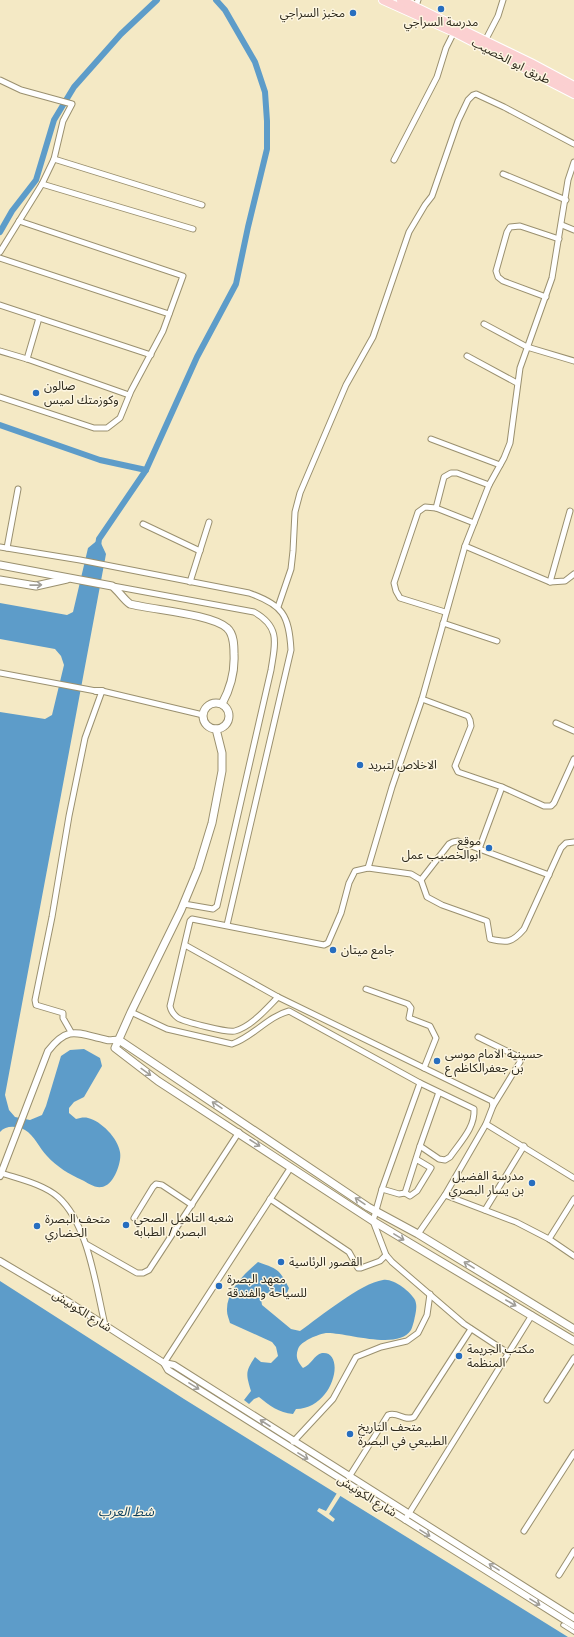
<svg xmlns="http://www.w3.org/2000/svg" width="574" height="1637" font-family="'Noto Sans','Noto Sans Arabic',sans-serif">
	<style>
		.water { fill: #5d9cc9 }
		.pier { fill: #f4e9c5 }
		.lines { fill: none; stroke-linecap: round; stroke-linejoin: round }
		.canal { stroke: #5d9cc9; stroke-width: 6 }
		.pedestrian-casing { stroke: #9a906f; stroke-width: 5.5 }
		.minor-casing { stroke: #9a906f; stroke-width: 7 }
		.tertiary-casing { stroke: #9a906f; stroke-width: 8 }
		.secondary-casing { stroke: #9a906f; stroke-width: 9 }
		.primary-casing { stroke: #fff; stroke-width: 10 }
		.pedestrian { stroke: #fff; stroke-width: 3.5 }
		.minor { stroke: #fff; stroke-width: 5 }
		.tertiary { stroke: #fff; stroke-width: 6 }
		.secondary { stroke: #fff; stroke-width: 7 }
		.primary { stroke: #fbd0d1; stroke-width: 8 }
		.oneway { stroke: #a09e98 }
		.poi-dot { fill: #276ebf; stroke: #fdf6e1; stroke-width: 1.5 }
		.labels { text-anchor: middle; stroke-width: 3; stroke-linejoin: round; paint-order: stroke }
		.poi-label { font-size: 12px; fill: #2c281b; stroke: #fdf6e1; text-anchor: start }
		.street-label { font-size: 12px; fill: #2c281b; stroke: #fdf6e1 }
		.water-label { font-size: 13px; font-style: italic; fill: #0c3f5e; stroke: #fdf6e1 }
	</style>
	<rect width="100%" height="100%" fill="#f4e9c5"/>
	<g class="water">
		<path d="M99,539L106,554L5,1095L9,1110L15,1117L30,1120L42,1115L46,1106L61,1056L70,1050L84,1049L100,1058L102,1066L84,1097L74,1102L69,1108V1113L76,1119C80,1118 84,1117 88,1118C101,1121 118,1138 120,1152C122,1162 114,1185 102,1187C94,1188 88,1183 82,1180C69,1174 57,1167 47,1156C40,1149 34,1135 25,1130C17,1126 6,1125 0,1132V712L45,719L52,715L64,665L61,656L55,649L0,639V603L67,615L73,612L88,548Z"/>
		<path d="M258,1262C278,1269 279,1269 289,1288L287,1293L277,1294L266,1293L261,1299L262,1305L291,1329L300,1331C320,1317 361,1283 383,1280C393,1278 410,1291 415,1300C418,1307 415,1315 414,1321C413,1324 412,1328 411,1330C398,1351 345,1332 326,1333C320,1334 313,1337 309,1339C304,1342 300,1344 298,1349C295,1357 298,1362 303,1368C311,1365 314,1355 322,1353C346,1350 335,1408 296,1409L293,1414C279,1413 269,1405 259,1397L254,1399L249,1404L244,1400L251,1391C246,1374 245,1372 255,1357L261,1362L271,1363L278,1356L276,1347L272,1342L230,1323C229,1319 227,1315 227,1311C226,1291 245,1273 258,1262Z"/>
		<polygon points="0,1281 184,1399 568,1637 0,1637"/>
	</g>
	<polygon class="pier" points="337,1493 341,1495 329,1514 335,1519 333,1522 317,1511 319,1508 326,1511"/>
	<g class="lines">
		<g class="canal">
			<polyline points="0,232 12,211 36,180 54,120 74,87 121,34 157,0"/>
			<polyline points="0,425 100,460 146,470"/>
			<polyline points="98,546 99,539 146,470 197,357 236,284 248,227 267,149 267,121 265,92 255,62 225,10 216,0"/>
		</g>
		<g class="pedestrian-casing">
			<polyline id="pedestrian" points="563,1625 574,1632"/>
		</g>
		<g class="minor-casing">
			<g id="minor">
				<polyline points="416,6 418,0"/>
				<polyline points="485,41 498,16 503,0"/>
				<polyline points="0,80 21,90 72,104 63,121 54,159 42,184 0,252"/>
				<polyline points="54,159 202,205"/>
				<polyline points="394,160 437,77 446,48 454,32"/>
				<polyline points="503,174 566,200"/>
				<polyline points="42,184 193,229"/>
				<polyline points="562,225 574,230"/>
				<polyline points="0,258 169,314"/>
				<polyline points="546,297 503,281 498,277 496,271 507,232 510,227 520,226 559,239"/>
				<polyline points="0,305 151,355"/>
				<polyline points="484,324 527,347 574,361"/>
				<polyline points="0,351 27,359 129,395"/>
				<polyline points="467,356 517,383"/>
				<polyline points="27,359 39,318"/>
				<polyline points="0,397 94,428 107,428 120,418 131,391 163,331 183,276 19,221"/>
				<polyline points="431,439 500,465"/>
				<polyline points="436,508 444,477 451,473 457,473 489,485"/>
				<polyline points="143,524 200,551"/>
				<polyline points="465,546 550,582 565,581 574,574"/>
				<path d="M0,547L80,560L249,593C283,605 289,615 291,650L227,925"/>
				<polyline points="7,548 18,489"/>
				<polyline points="190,582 209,522"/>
				<polyline points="550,582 570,511"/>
				<path d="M113,586L254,612C281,627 275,644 271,670L217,906L213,909L184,904"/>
				<polyline points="278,607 291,569 293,551 295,512 300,493 346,385 373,337 409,232 425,205 432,196 458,121 468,100 473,95 476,94 504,107 574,144"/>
				<polyline points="445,612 400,598 396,591 394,583 418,512 425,507 436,508 474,523"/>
				<polyline points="443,623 497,641"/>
				<polyline points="0,673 96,691"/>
				<polyline points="422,699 468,716 470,720 471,726 455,766 458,772 502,787 544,806 551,806 554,803 574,759"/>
				<polyline points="556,723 574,731"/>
				<polyline points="479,849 502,787"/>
				<polyline points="368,868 392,787 422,699 465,546 489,485 504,458 510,443 520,368 552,278 568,180 574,162"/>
				<polyline points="421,880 449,844 453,842 458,841 549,875"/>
				<polyline points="185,945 278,997 492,1101 493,1106 486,1124 445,1195 418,1234"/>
				<polyline points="366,989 408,1004 411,1008 409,1018 430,1026 436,1038 424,1068"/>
				<path d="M278,997C266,1009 252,1026 235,1031C228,1033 185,1022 178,1018C174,1015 171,1011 170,1006L190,921L192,919L324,945L328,943L341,913L349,883L355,871L368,868L411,874L421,880L427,897L442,905L487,921L490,939C507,943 512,943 524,929L561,848L566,843L574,842"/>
				<path d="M131,1012L167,1029L232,1044C253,1037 267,1017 289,1011L420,1083L382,1189L373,1221L386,1255L392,1262L464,1324L508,1353"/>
				<polyline points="71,1032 63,1018 63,1013 36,1005 35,1000 52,917 69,816 85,738 102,691 203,715"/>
				<polyline points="478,1037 519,1057 520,1062 493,1106"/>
				<path d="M420,1083L474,1109C475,1128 461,1141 450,1157L445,1160L439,1159L420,1146L439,1092"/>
				<polyline points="486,1124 574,1178"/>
				<polyline points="416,1159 431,1168 417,1191 410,1196 405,1193 420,1146"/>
				<path d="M1,1173C19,1179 43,1184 58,1197C88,1223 96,1287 105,1325"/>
				<polyline points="382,1189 399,1194 405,1193"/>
				<polyline points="445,1195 516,1222 549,1239 574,1256"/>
				<polyline points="270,1199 349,1252 358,1268 361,1268 380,1261 386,1255"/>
				<polyline points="485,1210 524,1146"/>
				<polyline points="134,1218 153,1187 156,1184 162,1185 192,1205"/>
				<polyline points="549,1239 574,1199"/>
				<polyline points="86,1244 137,1273 143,1273 149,1270 239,1132"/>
				<polyline points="164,1363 291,1167"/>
				<polyline points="547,1400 574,1358"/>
				<polyline points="293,1442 333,1399 356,1357 381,1347 407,1341 418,1333 427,1315 430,1294"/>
				<path d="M349,1477L388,1415C398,1411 404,1422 414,1417L471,1329"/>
				<polyline points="405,1520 532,1315"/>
				<polyline points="524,1531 574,1453"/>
				<polyline points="559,1575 574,1551"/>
			</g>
		</g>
		<g class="tertiary-casing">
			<g id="tertiary">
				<polyline points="96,691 102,691"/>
				<path d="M0,1176L48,1051C69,1024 78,1034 107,1040C111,1041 115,1039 119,1040"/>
				<polyline points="0,1261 69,1302 164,1363 174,1365 574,1618"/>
				<polyline points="164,1363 168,1370 574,1626"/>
			</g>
		</g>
		<g class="secondary-casing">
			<g id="secondary">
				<path d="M0,565L112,586C119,591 123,599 130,604C153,610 212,614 227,628C234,634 234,646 234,654C235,672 230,689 222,704"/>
				<polyline points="0,580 36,586 67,579"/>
				<circle cx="216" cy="716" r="13"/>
				<polyline points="216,729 222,753 222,771 212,823 198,869 181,910 131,1012 115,1048 158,1081 373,1221 574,1341"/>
				<polyline points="119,1040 368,1207 418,1234 574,1329"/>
			</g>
		</g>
		<g class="primary-casing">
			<g id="primary">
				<polyline points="383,0 454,32 574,94"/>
				<polyline points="401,0 531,63 574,86"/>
			</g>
		</g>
		<use href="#pedestrian" class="pedestrian"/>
		<use href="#minor" class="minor"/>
		<use href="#tertiary" class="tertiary"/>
		<use href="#secondary" class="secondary"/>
		<use href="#primary" class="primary"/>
	</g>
	<defs><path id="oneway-shaft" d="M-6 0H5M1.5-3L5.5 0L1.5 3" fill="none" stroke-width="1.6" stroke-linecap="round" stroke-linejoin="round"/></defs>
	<g class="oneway">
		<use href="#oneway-shaft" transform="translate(36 585) rotate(-1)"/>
		<use href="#oneway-shaft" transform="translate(146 1072) rotate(36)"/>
		<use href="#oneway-shaft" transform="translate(217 1105) rotate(-146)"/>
		<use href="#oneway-shaft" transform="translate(255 1143) rotate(33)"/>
		<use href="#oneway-shaft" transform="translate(360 1201) rotate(-146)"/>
		<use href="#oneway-shaft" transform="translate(399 1237) rotate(31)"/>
		<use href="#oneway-shaft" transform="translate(469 1265) rotate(-149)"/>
		<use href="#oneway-shaft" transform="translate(511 1303) rotate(30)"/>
		<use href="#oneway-shaft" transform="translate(194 1386) rotate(32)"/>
		<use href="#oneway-shaft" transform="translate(265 1423) rotate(-147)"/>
		<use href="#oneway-shaft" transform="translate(303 1456) rotate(32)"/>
		<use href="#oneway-shaft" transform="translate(425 1533) rotate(32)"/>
		<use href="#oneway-shaft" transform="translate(494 1567) rotate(-148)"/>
		<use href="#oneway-shaft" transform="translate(535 1602) rotate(32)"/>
	</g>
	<g class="poi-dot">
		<circle cx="441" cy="9" r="4"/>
		<circle cx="353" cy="13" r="4"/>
		<circle cx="36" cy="393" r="4"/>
		<circle cx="360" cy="765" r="4"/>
		<circle cx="489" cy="848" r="4"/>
		<circle cx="333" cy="950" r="4"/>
		<circle cx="437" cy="1061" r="4"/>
		<circle cx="532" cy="1183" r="4"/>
		<circle cx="126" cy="1225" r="4"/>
		<circle cx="37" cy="1226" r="4"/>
		<circle cx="281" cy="1262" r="4"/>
		<circle cx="219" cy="1286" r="4"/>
		<circle cx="459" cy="1356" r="4"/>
		<circle cx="350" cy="1434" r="4"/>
	</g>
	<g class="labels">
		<g class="poi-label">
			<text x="345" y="17" text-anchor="end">مخبز السراجي</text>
			<text x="441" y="26" text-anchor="middle">مدرسة السراجي</text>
			<text x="44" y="390">صالون<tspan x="44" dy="14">وكوزمتك لميس</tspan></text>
			<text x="368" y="769">الاخلاص لتبريد</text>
			<text x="481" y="845" text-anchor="end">موقع<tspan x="481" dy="14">ابوالخصيب عمل</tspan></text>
			<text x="341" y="954">جامع ميتان</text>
			<text x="445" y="1058">حسينية الامام موسى<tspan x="445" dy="14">بن جعفرالكاظم ع</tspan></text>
			<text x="524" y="1180" text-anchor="end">مدرسة الفضيل<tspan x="524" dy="14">بن يسار البصري</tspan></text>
			<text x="134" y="1222">شعبه التاهيل الصحي<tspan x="134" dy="14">البصره / الطبابه</tspan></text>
			<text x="45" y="1223">متحف البصرة<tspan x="45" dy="14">الحضاري</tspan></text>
			<text x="289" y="1266">القصور الرئاسية</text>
			<text x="227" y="1283">معهد البصرة<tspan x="227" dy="14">للسياحة والفندقة</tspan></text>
			<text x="467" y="1353">مكتب الجريمة<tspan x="467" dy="14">المنظمة</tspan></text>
			<text x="358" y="1431">متحف التاريخ<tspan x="358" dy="14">الطبيعي في البصرة</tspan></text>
		</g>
		<g class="street-label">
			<text transform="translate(511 61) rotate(27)" y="4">طريق ابو الخصيب</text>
			<text transform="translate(82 1311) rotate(32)" y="4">شارع الكونيش</text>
			<text transform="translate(367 1496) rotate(32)" y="4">شارع الكونيش</text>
		</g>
		<g class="water-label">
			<text x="126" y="1516">شط العرب</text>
		</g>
	</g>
</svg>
